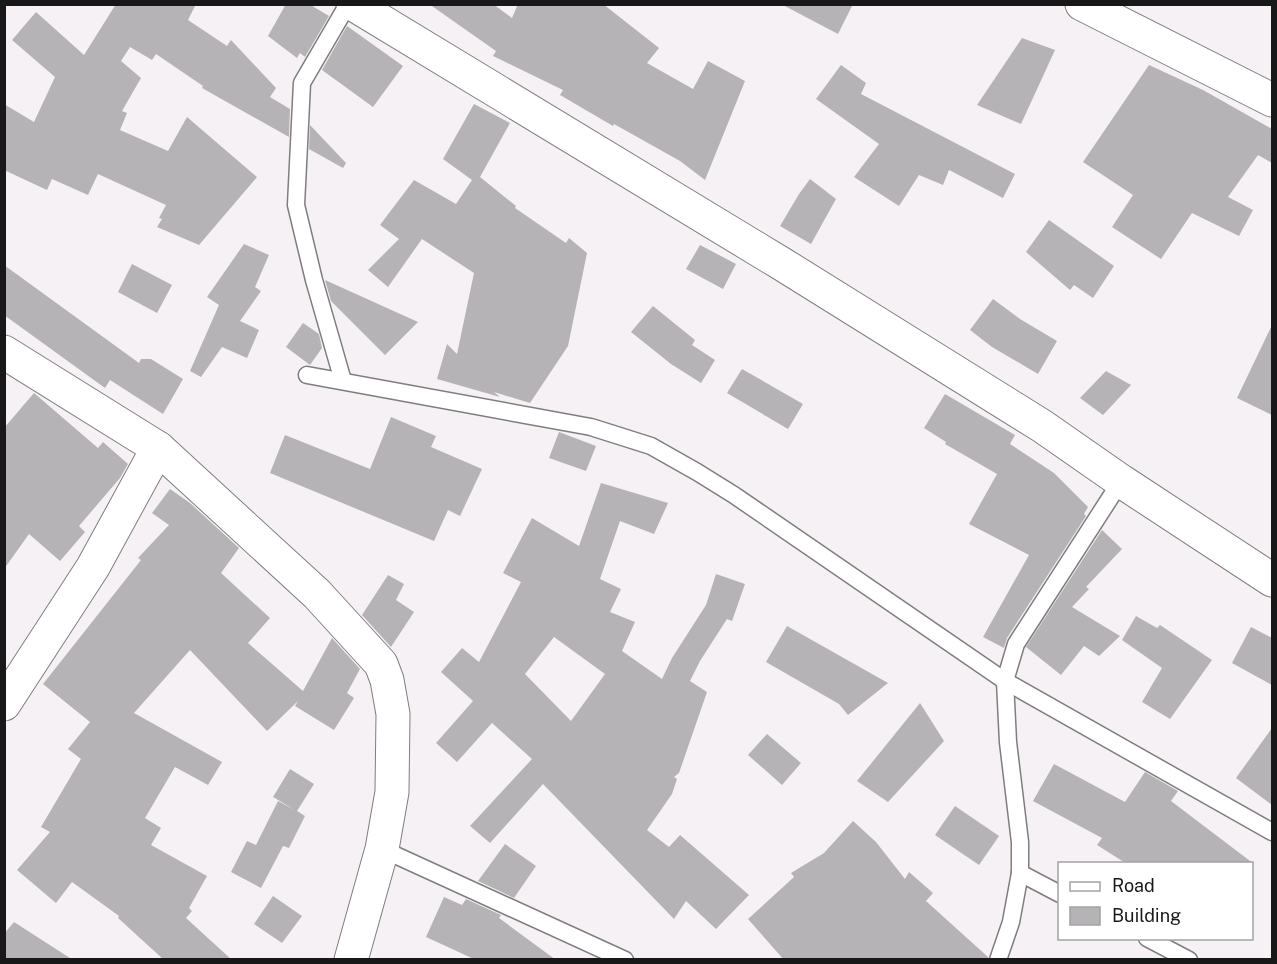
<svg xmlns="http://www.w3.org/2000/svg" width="1277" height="964" font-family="'Public Sans',sans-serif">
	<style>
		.building { fill: #b6b3b7; fill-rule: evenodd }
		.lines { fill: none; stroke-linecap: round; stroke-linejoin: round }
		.service-casing { stroke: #807d80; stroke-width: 19 }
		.minor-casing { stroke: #807d80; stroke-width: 35 }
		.service { stroke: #fff; stroke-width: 16 }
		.minor { stroke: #fff; stroke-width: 33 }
	</style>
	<rect width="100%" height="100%" fill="#f5f1f5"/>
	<g class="building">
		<polygon points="116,4 196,4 188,20 227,46 231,40 276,88 270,97 290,109 289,137 202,88 203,86 156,54 152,60 130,47 121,61 141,78 122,111 127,113 120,130 168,151 187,117 257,177 199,245 157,227 162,219 159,218 166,205 98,174 88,195 52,179 47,190 4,170 4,104 34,122 55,77 12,40 36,12 84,55"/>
		<polygon points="286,4 309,4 329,16 305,57 300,53 297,58 268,36"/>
		<polygon points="429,4 493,4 512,18 518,4 603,4 659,48 647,63 693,89 708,61 745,81 705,180 680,161 614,124 613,126 560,95 563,90 493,56 496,51"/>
		<polygon points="781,4 853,4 838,34"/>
		<polygon points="347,26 403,66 373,107 322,70"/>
		<polygon points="1022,38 1055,50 1021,124 977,105"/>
		<polygon points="841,65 866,83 861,94 1015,174 1003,198 949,170 943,185 919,175 899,206 854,177 879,144 816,99"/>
		<polygon points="1149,65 1203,90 1272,129 1272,163 1258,155 1228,197 1253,210 1239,236 1192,213 1161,259 1112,227 1133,195 1083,162"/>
		<polygon points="474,104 510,123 480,177 516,206 515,208 566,243 569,238 587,253 568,346 530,403 494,392 500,397 437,379 447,344 457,354 474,273 422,239 388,287 368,270 399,239 380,225 414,180 456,204 472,180 443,159"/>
		<polygon points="310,125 346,163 343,168 309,149"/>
		<polygon points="810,179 836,199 811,244 780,226 799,194"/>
		<polygon points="1049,220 1114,266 1093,298 1074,285 1070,290 1026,252"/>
		<polygon points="244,244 269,255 255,287 261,291 240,321 259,330 247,358 222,347 201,377 190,371 219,305 207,297"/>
		<polygon points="700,245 736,264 723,289 686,269"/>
		<polygon points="132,264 172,285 157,313 118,292"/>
		<polygon points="4,265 139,363 141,359 151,359 183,379 163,414 110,380 105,388 4,315"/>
		<polygon points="325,280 418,322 385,355 331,301"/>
		<polygon points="993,299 1020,319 1057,341 1038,374 992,347 970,330"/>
		<polygon points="653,306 695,340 692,345 715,360 701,383 671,364 631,332"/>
		<polygon points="303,323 319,334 322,348 310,365 286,347"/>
		<polygon points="1272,325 1272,415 1237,398"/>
		<polygon points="742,369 803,404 788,429 727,393"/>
		<polygon points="1106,371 1131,385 1103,415 1080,398"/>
		<polygon points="34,393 98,448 103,442 128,464 120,478 79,526 85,532 60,561 29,534 4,569 4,428"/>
		<polygon points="945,394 1015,435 1010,444 1054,473 1088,507 1084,514 1086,516 1007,638 1004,648 983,637 1029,555 969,524 997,474 945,444 946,442 924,428"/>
		<polygon points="391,417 436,436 431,447 482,469 460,516 448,510 434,541 270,473 285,435 370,469"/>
		<polygon points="559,432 596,446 586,471 549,458"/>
		<path d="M601,483L668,503L654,534L620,521L600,579L621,589L610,612L635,622L622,651L662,679L672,658L706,605L716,574L745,584L732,621L727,619L700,661L690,681L707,692L679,773L674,777L677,779L672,794L647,830L669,847L680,835L749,895L716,929L686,901L674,919L543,784L490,843L470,826L532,759L492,723L457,762L436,743L473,701L441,672L462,648L479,662L521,582L503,573L532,518L579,546ZM554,637L605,674L571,721L525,674Z"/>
		<polygon points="170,489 190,503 239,548 221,573 270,618 248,643 303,691 332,638 360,669 347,693 354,698 334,730 295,706 298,701 267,731 190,650 134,713 222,762 208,785 175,767 145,818 161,828 151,845 207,876 189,908 192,911 186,918 232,960 164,960 118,918 119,916 72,882 56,903 17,870 50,832 41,827 81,759 68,749 90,722 43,684 141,560 138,558 169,525 152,513"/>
		<polygon points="1102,530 1122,549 1086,587 1089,589 1072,607 1120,636 1099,656 1084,646 1061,675 1026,647"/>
		<polygon points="388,575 404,584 396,600 414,612 391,647 362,615"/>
		<polygon points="1136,616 1157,628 1160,625 1212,660 1170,719 1142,702 1162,668 1122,640"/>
		<polygon points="787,626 888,683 848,715 839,704 766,662"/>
		<polygon points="1251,627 1272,638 1272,685 1232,663"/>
		<polygon points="920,703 944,741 888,802 857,781"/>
		<polygon points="1272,728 1272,805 1236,778"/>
		<polygon points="767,734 801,763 782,785 748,755"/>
		<polygon points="1054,764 1125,802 1145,772 1178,791 1171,801 1254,864 1127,864 1097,845 1102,838 1033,801"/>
		<polygon points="290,769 314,784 297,811 305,816 289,848 283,846 261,888 231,872 247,841 256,845 278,801 295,810 273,797"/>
		<polygon points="955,806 999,836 979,865 935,835"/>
		<polygon points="853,821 876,842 905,879 909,872 933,893 926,901 988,957 988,960 784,960 748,919 794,877 791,873 824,853"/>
		<polygon points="505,844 536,866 514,898 478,881"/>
		<polygon points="273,896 302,916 282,943 254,924"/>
		<polygon points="444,897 462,905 466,899 501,915 499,918 556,960 476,960 426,937"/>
		<polygon points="14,922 73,960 4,960 4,934"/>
	</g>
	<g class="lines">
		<g class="service-casing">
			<g id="service">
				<polyline points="307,375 591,427 651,446 697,472 734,495 1005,681 1272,832"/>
				<polyline points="343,381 314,280 296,205 302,83 348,4"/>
				<polyline points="382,849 625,960"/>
				<polyline points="1020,873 1060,894"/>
				<polyline points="1147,938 1189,960"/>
				<polyline points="998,960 1011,922 1020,873 1020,842 1008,742 1005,681 1016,644 1121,481"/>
			</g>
		</g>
		<g class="minor-casing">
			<g id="minor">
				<polyline points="353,4 782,264 1042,426 1121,481 1272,580"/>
				<polyline points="1082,4 1272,100"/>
				<polyline points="4,352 158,448 317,594 381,664 387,680 393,714 392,792 382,849 351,960"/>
				<polyline points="4,704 93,567 158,448"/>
			</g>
		</g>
		<use href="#service" class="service"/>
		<use href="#minor" class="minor"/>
	</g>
	<rect width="1277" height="964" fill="none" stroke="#191819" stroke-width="12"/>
	<rect x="1058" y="862" width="195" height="78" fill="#ffffff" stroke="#a3a3a3" stroke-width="1.5"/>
	<rect x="1070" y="882" width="30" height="9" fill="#ffffff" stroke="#a3a3a3" stroke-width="1.5"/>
	<text x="1112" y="892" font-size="18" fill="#191819">Road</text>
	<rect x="1070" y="907" width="30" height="18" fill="#b6b3b7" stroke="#a3a3a3" stroke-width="1.5"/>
	<text x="1112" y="922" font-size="18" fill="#191819">Building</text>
</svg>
